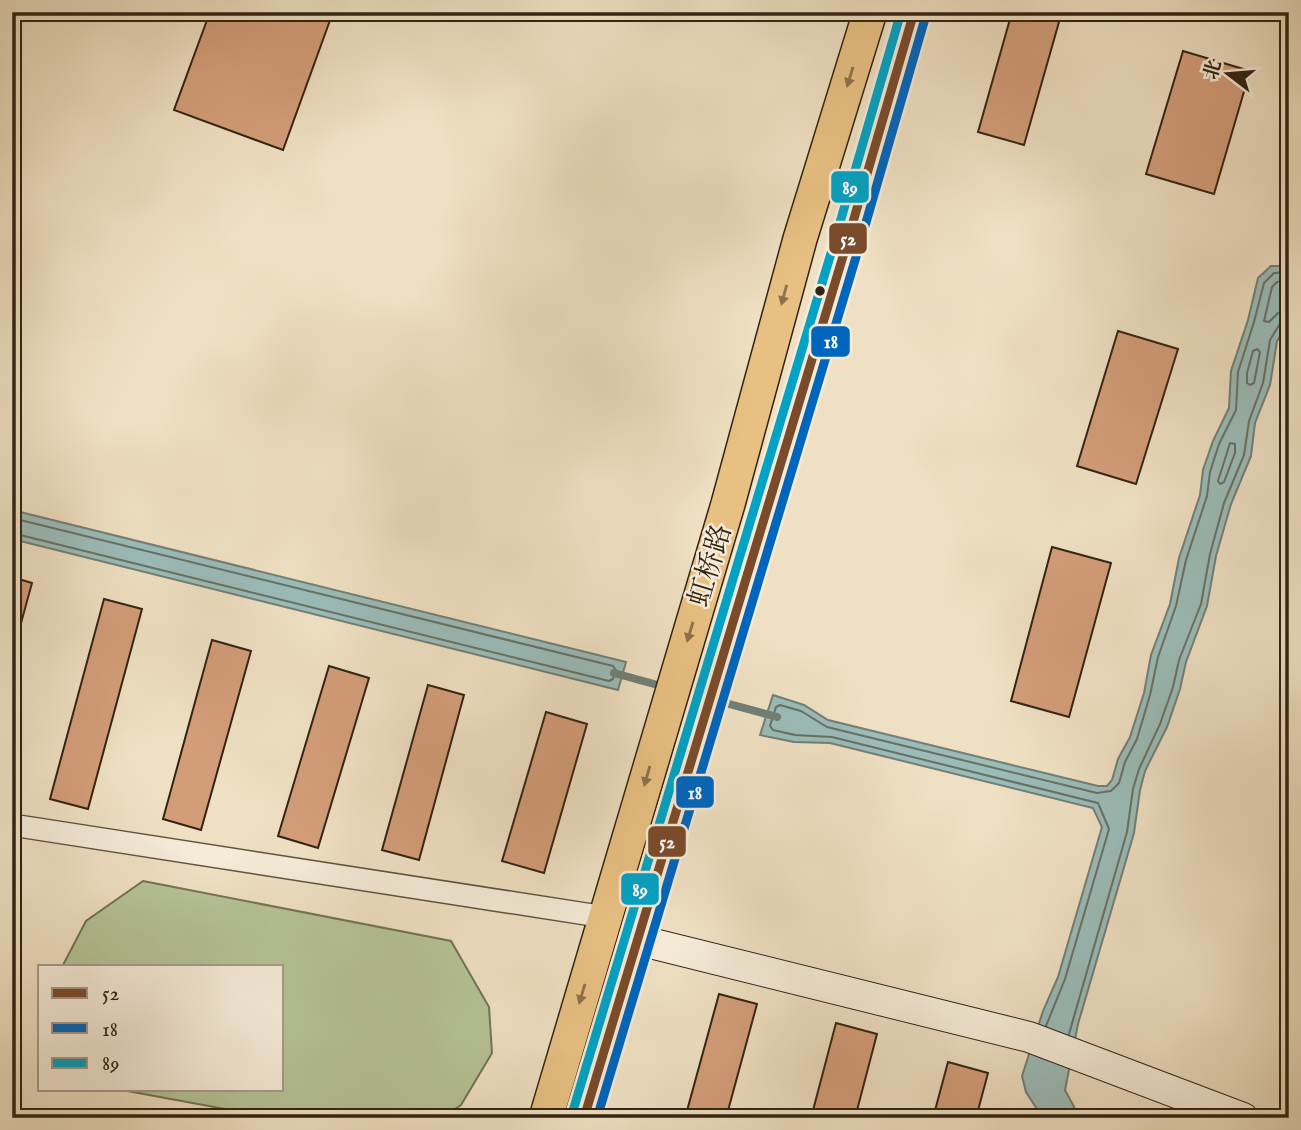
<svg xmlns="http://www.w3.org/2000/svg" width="1301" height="1130" font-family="'IM FELL English','Noto Serif SC',serif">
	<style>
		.green { fill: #b5c397; stroke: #737454; stroke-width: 2 }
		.water { fill: #9bbcb9; stroke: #717f76; stroke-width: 2 }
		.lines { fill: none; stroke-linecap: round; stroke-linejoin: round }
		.shore { stroke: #667066; stroke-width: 2 }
		.stream { stroke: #717f76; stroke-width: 8 }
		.building { fill: #d39d79; stroke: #312412; stroke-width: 2 }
		.street-casing { stroke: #60533e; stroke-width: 24 }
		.secondary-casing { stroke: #312412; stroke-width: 32 }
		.primary-casing { stroke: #312412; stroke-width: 36 }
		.street { stroke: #f5ebd8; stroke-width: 21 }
		.secondary { stroke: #f5ebd8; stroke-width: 30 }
		.primary { stroke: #e8c082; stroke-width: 33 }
		.bus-1-casing { stroke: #f5ebd8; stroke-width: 14 }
		.bus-2-casing { stroke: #f5ebd8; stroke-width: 14 }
		.bus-3-casing { stroke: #f5ebd8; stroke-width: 14 }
		.bus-1 { stroke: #7a4b2a; stroke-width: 9 }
		.bus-2 { stroke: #0065bd; stroke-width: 9 }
		.bus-3 { stroke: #02a2c5; stroke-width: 9 }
		.oneway { fill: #8c724a }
		.bus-dot { fill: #312412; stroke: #f5ebd8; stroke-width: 2.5 }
		.labels { text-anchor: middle; stroke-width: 5; stroke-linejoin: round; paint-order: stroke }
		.street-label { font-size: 28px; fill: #312412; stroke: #f5ebd8 }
		.line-badge { stroke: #f5ebd8; stroke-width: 2.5 }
		.badge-label { font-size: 19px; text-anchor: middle; font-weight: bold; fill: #fff }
	</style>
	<rect width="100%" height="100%" fill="#efe0c3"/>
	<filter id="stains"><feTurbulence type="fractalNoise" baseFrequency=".00286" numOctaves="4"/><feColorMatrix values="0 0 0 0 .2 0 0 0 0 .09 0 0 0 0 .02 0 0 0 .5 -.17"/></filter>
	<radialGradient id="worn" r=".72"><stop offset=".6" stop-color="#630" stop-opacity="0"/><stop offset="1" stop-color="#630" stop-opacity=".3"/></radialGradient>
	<polygon class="green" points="143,881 451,941 489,1007 492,1053 461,1105 442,1118 274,1118 122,1090 282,1090 282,967 62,967 86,921"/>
	<g class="water">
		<polygon points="1271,266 1289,266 1289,323 1277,341 1270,385 1255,423 1251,456 1231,504 1216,556 1207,606 1186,662 1180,689 1167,727 1145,771 1140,790 1134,833 1078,1024 1065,1090 1080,1118 1048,1118 1037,1109 1026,1092 1022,1076 1043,1011 1058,977 1102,827 1093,808 830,743 794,742 760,735 773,695 804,705 828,720 1098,786 1107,786 1112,780 1118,759 1130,737 1144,693 1151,655 1170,604 1179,558 1200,495 1203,470 1213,441 1229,408 1231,371 1248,320 1258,278"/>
		<polygon points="12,510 626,662 618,690 12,539"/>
	</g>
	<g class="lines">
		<g class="shore">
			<polyline points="1289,281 1277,282 1272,287 1264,321 1269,322 1278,313 1289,311"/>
			<polygon points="1257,349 1260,352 1254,383 1250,385 1247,383 1247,373 1253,351"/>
			<polygon points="1230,443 1235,444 1235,453 1224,482 1220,484 1218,481"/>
			<polyline points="12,518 613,666 616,670 613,679 609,681 12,533"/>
			<polyline points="1046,1026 1065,979 1109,829 1098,803 832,737 795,735 773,730 770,726 776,707 780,705 801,711 827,727 1097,793 1111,791 1119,783 1125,762 1137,739 1150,695 1158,657 1176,606 1186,560 1207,496 1210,472 1219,444 1236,410 1238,372 1254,322 1264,283 1274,273 1289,272"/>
			<polyline points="1069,1034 1127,832 1133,789 1139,769 1160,724 1173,687 1179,660 1201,604 1210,554 1224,503 1244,455 1249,421 1263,383 1270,340 1281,322 1289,319"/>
		</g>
		<g class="stream">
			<polyline points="614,673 665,687"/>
			<polyline points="718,701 777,717"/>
		</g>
	</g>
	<g class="building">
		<polygon points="210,12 333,12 283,150 174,110"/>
		<polygon points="1012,12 1052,12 1061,15 1024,145 978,132"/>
		<polygon points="1183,51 1250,71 1214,194 1146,174"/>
		<polygon points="1118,331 1178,349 1136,484 1077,466"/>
		<polygon points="1052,547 1111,563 1069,717 1011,701"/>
		<polygon points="12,577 32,583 12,656"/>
		<polygon points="104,599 142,609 88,809 50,799"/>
		<polygon points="212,640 251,651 201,830 163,819"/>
		<polygon points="329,666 369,678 318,848 278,836"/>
		<polygon points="428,685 464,695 419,860 382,850"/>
		<polygon points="546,712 587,724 544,873 502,861"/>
		<polygon points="1289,992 1289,1024 1280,1021"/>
		<polygon points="719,994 757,1004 726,1118 685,1118"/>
		<polygon points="836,1023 877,1034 855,1118 811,1118"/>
		<polygon points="948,1062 988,1073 976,1118 933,1118"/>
	</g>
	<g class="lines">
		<g class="street-casing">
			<polyline id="street" points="12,825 605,917"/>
		</g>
		<g class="secondary-casing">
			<polyline id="secondary" points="638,940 1029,1037 1243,1118"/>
		</g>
		<g class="primary-casing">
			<g id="primary">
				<polyline points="546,1118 728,504 800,239 870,12"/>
				<polyline points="584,1118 844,253 914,12"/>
			</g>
		</g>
		<use href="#street" class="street"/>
		<use href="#secondary" class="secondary"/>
		<use href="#primary" class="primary"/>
		<g class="bus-1-casing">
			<polyline id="bus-1" points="584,1118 844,253 914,12"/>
		</g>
		<g class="bus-2-casing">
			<polyline id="bus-2" points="597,1118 856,257 926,15"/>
		</g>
		<g class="bus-3-casing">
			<polyline id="bus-3" points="572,1114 832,250 901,12"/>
		</g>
		<use href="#bus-1" class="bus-1"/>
		<use href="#bus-2" class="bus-2"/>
		<use href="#bus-3" class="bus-3"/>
	</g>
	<defs><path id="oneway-solid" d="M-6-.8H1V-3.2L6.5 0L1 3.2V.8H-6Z" transform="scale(1.75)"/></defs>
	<g class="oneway">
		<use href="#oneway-solid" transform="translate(850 77) rotate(107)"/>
		<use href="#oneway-solid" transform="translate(784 295) rotate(105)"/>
		<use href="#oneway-solid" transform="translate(690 632) rotate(107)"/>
		<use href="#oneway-solid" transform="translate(647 776) rotate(106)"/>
		<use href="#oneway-solid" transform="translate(582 994) rotate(107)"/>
	</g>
	<circle class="bus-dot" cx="820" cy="291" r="6"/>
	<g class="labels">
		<g class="street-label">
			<text transform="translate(709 565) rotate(-73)" y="10">虹桥路</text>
		</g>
	</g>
	<g class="line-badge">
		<rect x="830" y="170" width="40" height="34" rx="7" fill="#02a2c5"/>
		<rect x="828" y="222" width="40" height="33" rx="7" fill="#7a4b2a"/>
		<rect x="810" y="325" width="41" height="33" rx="7" fill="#0065bd"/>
		<rect x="675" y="775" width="40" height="34" rx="7" fill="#0065bd"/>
		<rect x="647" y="825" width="40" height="33" rx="7" fill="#7a4b2a"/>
		<rect x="620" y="872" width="40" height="34" rx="7" fill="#02a2c5"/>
	</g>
	<g class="badge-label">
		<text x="850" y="194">89</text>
		<text x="848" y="245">52</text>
		<text x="831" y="348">18</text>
		<text x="695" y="799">18</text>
		<text x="667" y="848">52</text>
		<text x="640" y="896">89</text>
	</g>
	<rect width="1301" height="1130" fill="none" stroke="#efe0c3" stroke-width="42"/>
	<rect x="14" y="14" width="1273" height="1102" fill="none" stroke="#312412" stroke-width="3.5"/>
	<rect x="21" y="21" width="1259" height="1088" fill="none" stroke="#312412" stroke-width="2"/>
	<rect x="38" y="965" width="245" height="126" fill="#f5ebd8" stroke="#a79b89" stroke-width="2"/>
	<rect x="52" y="988" width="35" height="10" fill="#7a4b2a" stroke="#a79b89" stroke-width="2"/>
	<text x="102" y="1000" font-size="21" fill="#312412">52</text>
	<rect x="52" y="1023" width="35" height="10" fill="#0065bd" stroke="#a79b89" stroke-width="2"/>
	<text x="102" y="1036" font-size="21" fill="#312412">18</text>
	<rect x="52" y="1058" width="35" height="10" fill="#02a2c5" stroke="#a79b89" stroke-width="2"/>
	<text x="102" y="1070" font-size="21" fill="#312412">89</text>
	<g transform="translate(1228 74) rotate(286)" stroke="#f5ebd8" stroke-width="5" paint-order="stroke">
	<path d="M0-5L12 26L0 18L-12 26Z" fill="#312412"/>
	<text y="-10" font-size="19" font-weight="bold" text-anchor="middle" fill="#312412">北</text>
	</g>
	<rect width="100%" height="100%" filter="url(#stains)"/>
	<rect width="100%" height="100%" fill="url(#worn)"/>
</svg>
